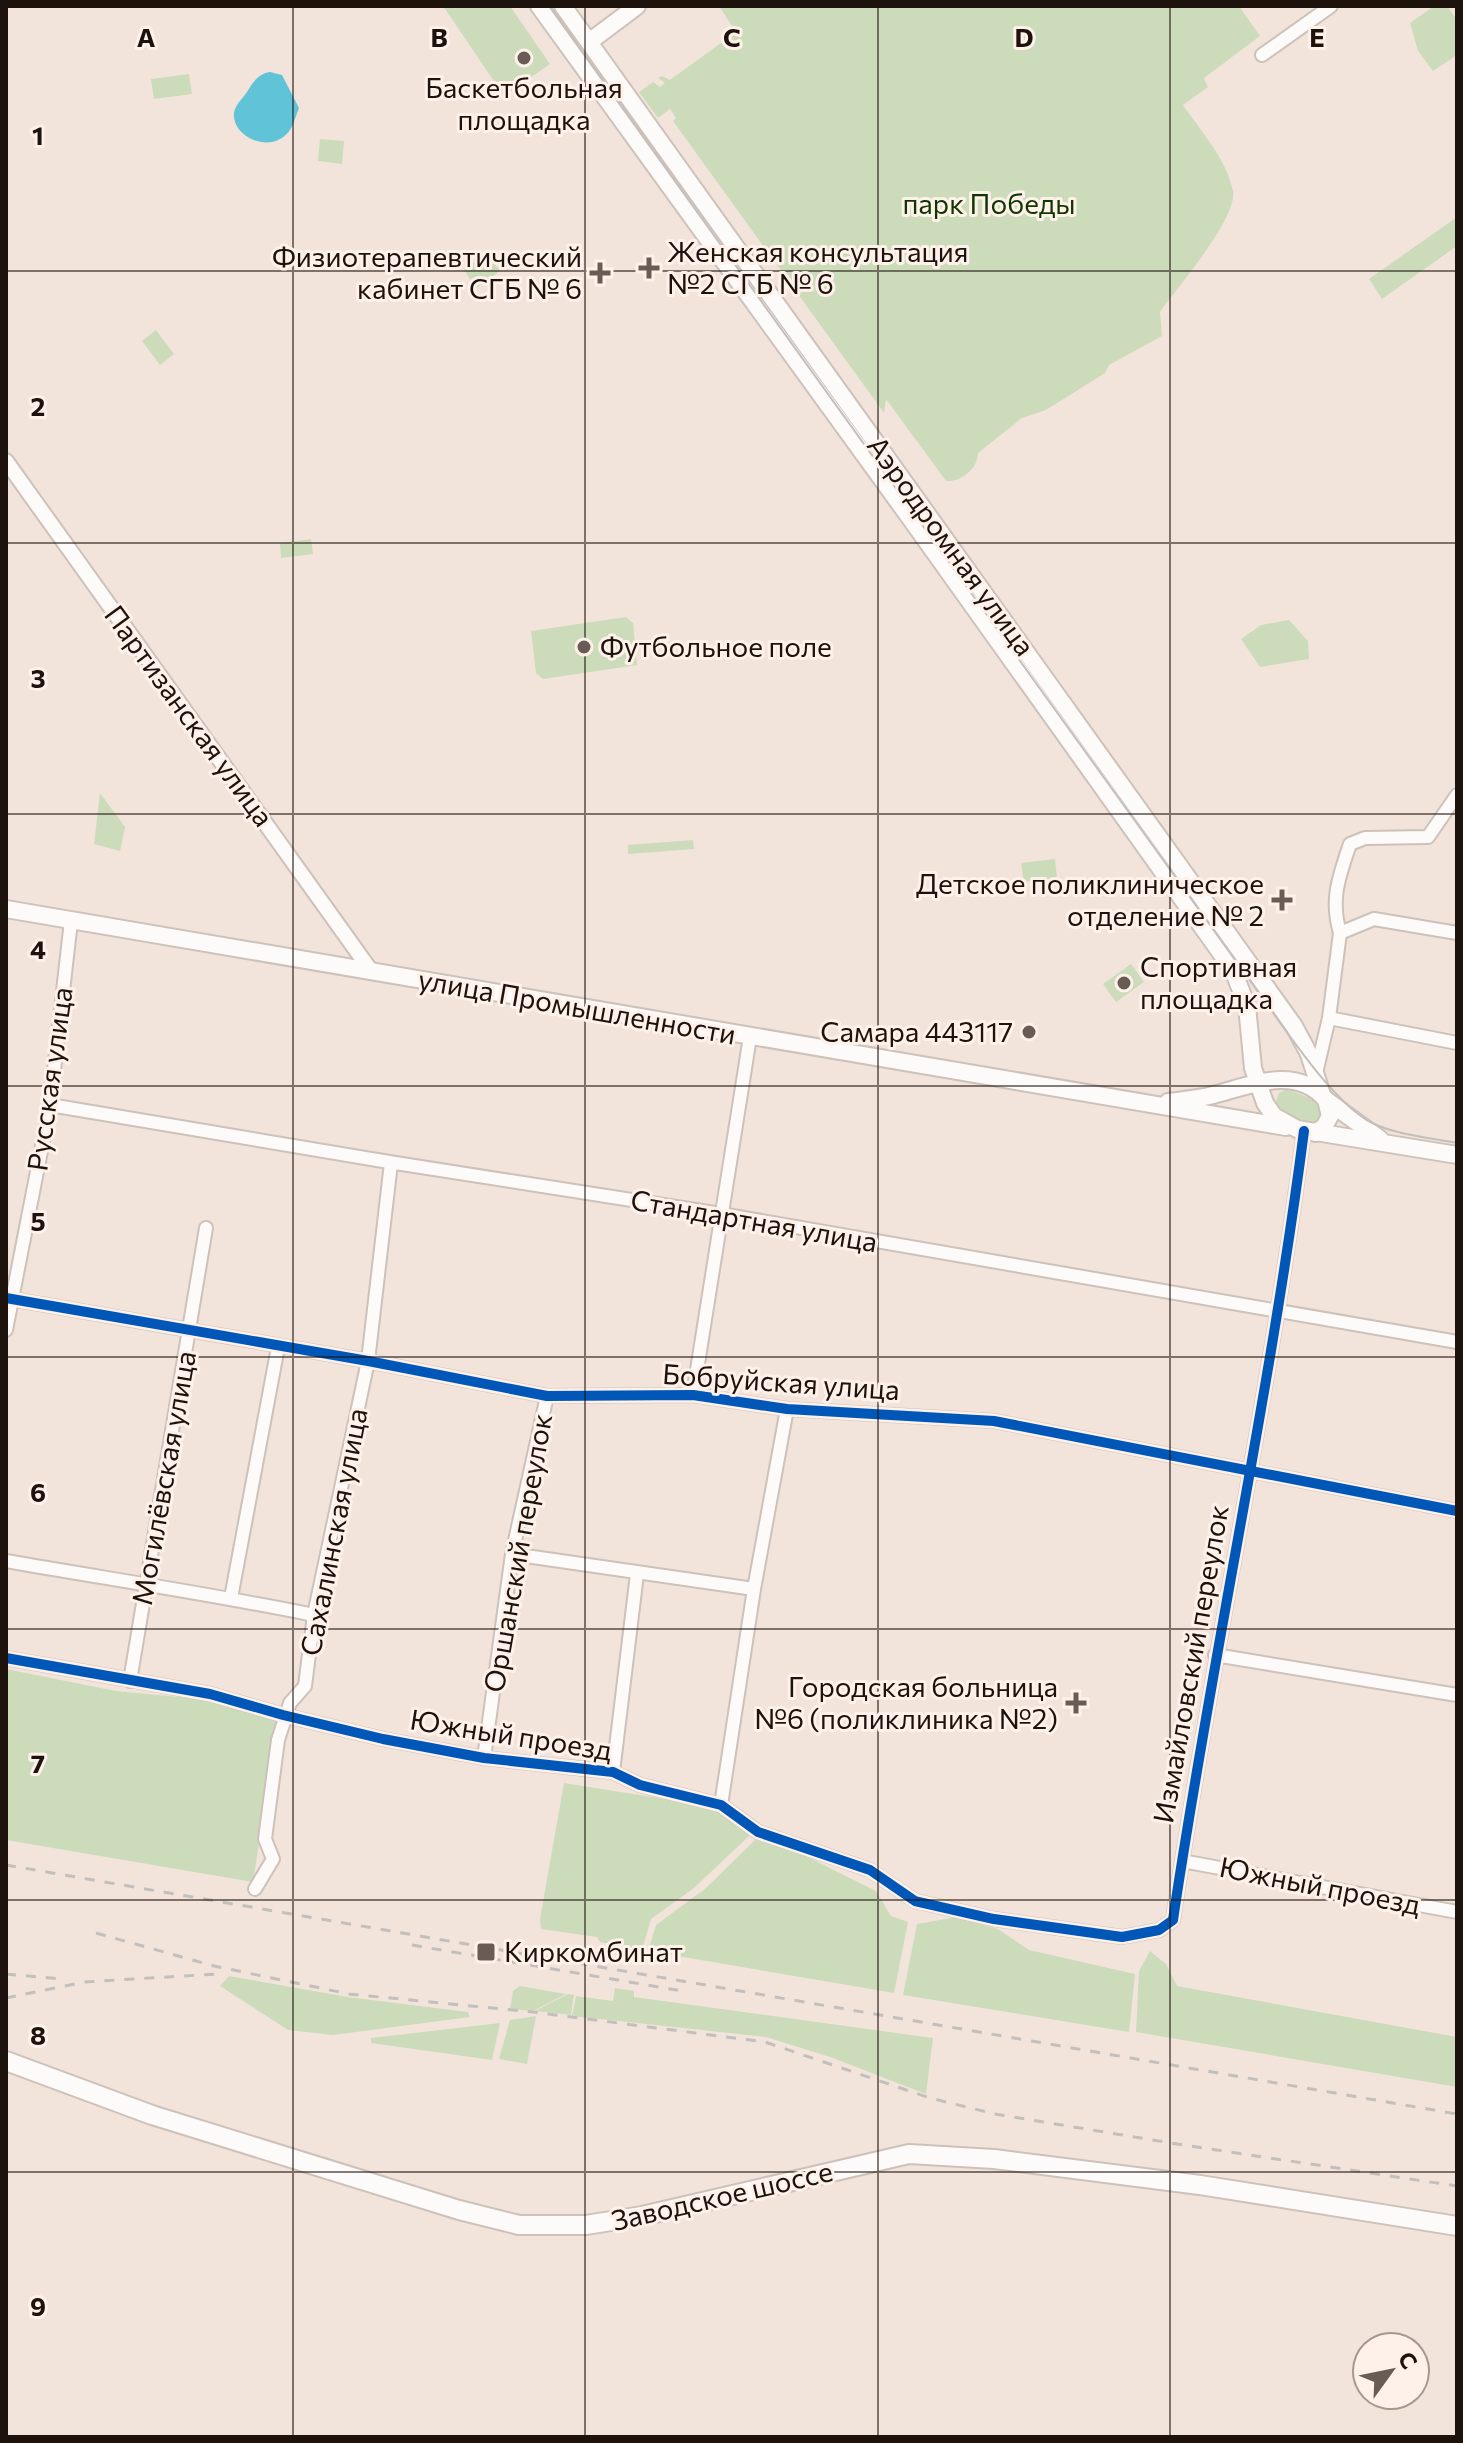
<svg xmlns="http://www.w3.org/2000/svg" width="1463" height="2443" font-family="Commissioner,sans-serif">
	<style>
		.green { fill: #ccdcbb }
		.water { fill: #60c3d7 }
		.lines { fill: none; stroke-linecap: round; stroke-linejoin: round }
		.minor-casing { stroke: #cdc1b9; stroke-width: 16 }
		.tertiary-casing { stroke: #cdc1b9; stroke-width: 18 }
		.secondary-casing { stroke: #cdc1b9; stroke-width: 20 }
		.primary-casing { stroke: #cdc1b9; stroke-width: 22 }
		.minor { stroke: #fdfbfa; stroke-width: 12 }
		.tertiary { stroke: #fdfbfa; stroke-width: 14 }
		.secondary { stroke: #fdfbfa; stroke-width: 16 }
		.primary { stroke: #fdfbfa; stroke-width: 18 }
		.tram { stroke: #c3bfbd; stroke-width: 2 }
		.rail { stroke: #c3bfbd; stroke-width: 3; stroke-dasharray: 10 10; stroke-linecap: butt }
		.cycleway-casing { stroke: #fef1ea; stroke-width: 15 }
		.cycleway { stroke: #0057b8; stroke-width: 10 }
		.grid { fill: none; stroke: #1d120c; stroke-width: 2; stroke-opacity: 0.55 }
		.poi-dot { fill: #685c54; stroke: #fef1ea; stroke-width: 3 }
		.labels { text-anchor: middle; stroke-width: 6; stroke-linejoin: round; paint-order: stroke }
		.poi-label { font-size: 28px; fill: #1d120c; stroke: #fef1ea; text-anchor: start }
		.park-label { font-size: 28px; fill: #103701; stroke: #fef1ea }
		.street-label { font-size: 28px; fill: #1d120c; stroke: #fef1ea }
		.grid-label { font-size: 26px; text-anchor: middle; font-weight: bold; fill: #1d120c; stroke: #fef1ea; stroke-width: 6; stroke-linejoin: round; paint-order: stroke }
	</style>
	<rect width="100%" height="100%" fill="#f2e4db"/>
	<g class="green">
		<polygon points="443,6 510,6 550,64 504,96"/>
		<path d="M719,6H1239L1260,36L1204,78L1208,87L1183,105C1201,131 1227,160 1233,191C1238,218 1176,289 1160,312L1162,336L1109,365L1105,373L1046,410L1022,418L978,453C978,468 962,482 946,481L886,399L884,413L673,121L676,118L670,109L658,118L639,92L653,82L660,87L665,83L658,78L662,76L670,80L736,32Z"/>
		<polygon points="1434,6 1447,6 1457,20 1457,55 1433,71 1418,51 1410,23"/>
		<polygon points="189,74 192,94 154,99 151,79"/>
		<polygon points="320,139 344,141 342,164 318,161"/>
		<polygon points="1457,217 1457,246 1382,299 1369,279"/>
		<polygon points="487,253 500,271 476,288 464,270"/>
		<polygon points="156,330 174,354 160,365 142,341"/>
		<polygon points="311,539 313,554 281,558 280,543"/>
		<polygon points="626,617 633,623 637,665 543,679 536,673 531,631"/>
		<polygon points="1289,620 1308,641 1309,659 1260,667 1241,639 1261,625"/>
		<polygon points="100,793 125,827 120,851 94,844"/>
		<polygon points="693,840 694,849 628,854 628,845"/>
		<polygon points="1055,859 1057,878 1024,882 1021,863"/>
		<polygon points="1131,964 1144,982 1116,1002 1103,984"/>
		<path d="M1287,1089L1319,1102L1326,1110L1318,1125C1301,1121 1284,1117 1276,1101L1279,1093Z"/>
		<polygon points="6,1669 116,1691 199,1699 281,1718 275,1739 253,1882 6,1840"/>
		<polygon points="564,1783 690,1803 728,1815 750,1832 749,1836 694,1888 651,1919 642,1950 600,1942 597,1937 541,1929 540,1919"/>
		<polygon points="758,1837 780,1843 876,1891 891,1916 908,1922 894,1993 648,1951 656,1925 706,1888"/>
		<polygon points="957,1917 998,1929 1029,1950 1135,1974 1129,2032 903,1995 917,1924"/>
		<polygon points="1150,1951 1166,1964 1177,1986 1457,2037 1457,2087 1136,2032 1139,1971"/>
		<polygon points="229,1976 348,1997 468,2012 470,2017 333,2035 288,2030 220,1986"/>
		<polygon points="520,1986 566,1994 533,2011 510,2009 513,1991"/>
		<polygon points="615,1988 634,1991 634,1997 933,2038 926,2094 830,2057 766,2037 572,2016 576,1996 613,2001"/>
		<polygon points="568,1994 574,1995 571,2015 535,2011"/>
		<polygon points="536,2016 527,2064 499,2059 510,2020"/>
		<polygon points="500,2023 492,2060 371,2043 371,2038"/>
	</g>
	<path class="water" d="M270,72L282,75L299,108C294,120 293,132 280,139C262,150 232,134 234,113C235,105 243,98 247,92C253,82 258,74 270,72Z"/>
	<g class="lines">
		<g class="minor-casing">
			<g id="minor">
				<polyline points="1262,55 1331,6"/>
				<path d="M1457,795L1428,837L1365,838L1350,844C1339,877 1330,899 1340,933L1374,919L1457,933"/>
				<polyline points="1329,1018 1457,1043"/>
				<polyline points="1316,1073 1329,1018 1340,933"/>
				<polyline points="50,1105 389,1162 721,1214 1457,1342"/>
				<polyline points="6,1298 368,1361 547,1396 693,1395 787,1409 994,1421 1457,1511"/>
				<polyline points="6,1330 50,1105 71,921"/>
				<polyline points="693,1395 750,1037"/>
				<polyline points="512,1554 754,1589"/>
				<path d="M6,1561C109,1579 212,1594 314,1615"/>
				<polyline points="231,1598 278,1347"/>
				<polyline points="1215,1655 1457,1695"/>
				<path d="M6,1658L210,1694L283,1715L383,1739L484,1758L613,1772L640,1785L721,1805L758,1832L870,1870L915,1901L994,1919L1122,1937L1159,1930L1173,1920C1212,1656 1270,1395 1304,1131"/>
				<polyline points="130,1681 206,1228"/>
				<polyline points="484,1758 512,1554 547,1396"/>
				<polyline points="613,1772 637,1574"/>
				<polyline points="721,1805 754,1589 787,1409"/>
				<polyline points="1182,1861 1457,1912"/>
				<polyline points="255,1889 273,1859 265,1839 278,1740 290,1703 305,1686 314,1615 368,1361 391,1163"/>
			</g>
		</g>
		<g class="tertiary-casing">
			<polyline id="tertiary" points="6,461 371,971"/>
		</g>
		<g class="secondary-casing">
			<g id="secondary">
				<polyline points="539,6 910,518 1233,970 1247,1006 1253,1068 1265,1103 1274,1116 1297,1129 1457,1155"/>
				<polyline points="563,6 1294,1026 1309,1054 1322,1095"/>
				<polyline points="589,42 637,6"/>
				<polyline points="6,909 1286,1127"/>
				<polyline points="1326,1100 1380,1139"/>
				<path d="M1168,1102C1183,1100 1198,1099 1213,1095C1249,1086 1296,1064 1326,1100L1330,1116L1324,1127L1315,1133"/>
			</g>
		</g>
		<g class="primary-casing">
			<polyline id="primary" points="6,2061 152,2115 459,2210 519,2225 586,2225 642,2216 909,2154 994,2159 1200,2185 1457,2226"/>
		</g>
		<use href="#minor" class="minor"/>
		<use href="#tertiary" class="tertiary"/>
		<use href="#secondary" class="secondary"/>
		<use href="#primary" class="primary"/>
		<path class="tram" d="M549,6L1243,971C1275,1013 1328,1100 1372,1123C1397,1135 1430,1138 1457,1143"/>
		<g class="rail">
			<polyline points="6,1865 1457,2114"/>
			<polyline points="96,1933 214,1966 349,1994 533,2012 765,2042 930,2098 995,2114 1183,2145 1457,2186"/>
			<polyline points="412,1945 688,1992"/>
			<polyline points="6,1974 62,1979"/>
			<polyline points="6,1998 84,1982 217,1974"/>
		</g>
		<g class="cycleway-casing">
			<g id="cycleway">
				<polyline points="6,1298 368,1361 547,1396 693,1395 787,1409 994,1421 1457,1511"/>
				<path d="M6,1658L210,1694L283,1715L383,1739L484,1758L613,1772L640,1785L721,1805L758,1832L870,1870L915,1901L994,1919L1122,1937L1159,1930L1173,1920C1212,1656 1270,1395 1304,1131"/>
			</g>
		</g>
		<use href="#cycleway" class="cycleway"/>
	</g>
	<path class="grid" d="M293,6V2437M585,6V2437M878,6V2437M1170,6V2437M6,271H1457M6,543H1457M6,814H1457M6,1086H1457M6,1357H1457M6,1629H1457M6,1900H1457M6,2172H1457"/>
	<g class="poi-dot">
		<circle cx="524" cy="58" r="8"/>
		<path d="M645 256h8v8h8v8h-8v8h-8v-8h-8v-8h8z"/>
		<path d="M596 261h8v8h8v8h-8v8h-8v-8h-8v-8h8z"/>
		<circle cx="584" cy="647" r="8"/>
		<path d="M1278 888h8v8h8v8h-8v8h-8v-8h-8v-8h8z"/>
		<circle cx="1124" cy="983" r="8"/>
		<circle cx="1029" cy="1032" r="8"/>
		<path d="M1072 1691h8v8h8v8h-8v8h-8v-8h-8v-8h8z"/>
		<rect x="476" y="1942" width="20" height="20" rx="4"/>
	</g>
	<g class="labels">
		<g class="poi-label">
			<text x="524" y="98" text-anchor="middle">Баскетбольная<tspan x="524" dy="32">площадка</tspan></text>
			<text x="667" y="262">Женская консультация<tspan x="667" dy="32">№2 СГБ № 6</tspan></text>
			<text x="582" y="267" text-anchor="end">Физиотерапевтический<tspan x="582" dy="32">кабинет СГБ № 6</tspan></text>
			<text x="600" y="657">Футбольное поле</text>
			<text x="1264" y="894" text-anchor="end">Детское поликлиническое<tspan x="1264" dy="32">отделение № 2</tspan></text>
			<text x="1140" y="977">Спортивная<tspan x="1140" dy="32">площадка</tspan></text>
			<text x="1013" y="1042" text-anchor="end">Самара 443117</text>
			<text x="1058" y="1697" text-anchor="end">Городская больница<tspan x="1058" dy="32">№6 (поликлиника №2)</tspan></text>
			<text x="504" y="1962">Киркомбинат</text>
		</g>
		<g class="park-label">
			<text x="989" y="214">парк Победы</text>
		</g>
		<g class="street-label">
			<text transform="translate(951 546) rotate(54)" y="10">Аэродромная улица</text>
			<text transform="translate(189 716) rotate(54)" y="10">Партизанская улица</text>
			<text transform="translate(577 1007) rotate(10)" y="10">улица Промышленности</text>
			<text transform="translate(50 1079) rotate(-82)" y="10">Русская улица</text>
			<text transform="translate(754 1221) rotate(10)" y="10">Стандартная улица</text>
			<text transform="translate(781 1382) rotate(4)" y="10">Бобруйская улица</text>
			<text transform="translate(164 1478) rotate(-80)" y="10">Могилёвская улица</text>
			<text transform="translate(334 1532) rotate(-79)" y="10">Сахалинская улица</text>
			<text transform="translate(518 1553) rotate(-80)" y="10">Оршанский переулок</text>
			<text transform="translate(1191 1664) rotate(-80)" y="10">Измайловский переулок</text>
			<text transform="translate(511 1735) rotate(9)" y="10">Южный проезд</text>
			<text transform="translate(1320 1886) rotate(11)" y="10">Южный проезд</text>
			<text transform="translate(722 2196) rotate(-13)" y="10">Заводское шоссе</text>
		</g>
	</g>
	<g class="grid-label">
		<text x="146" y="47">A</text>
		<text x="439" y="47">B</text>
		<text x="732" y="47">C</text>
		<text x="1024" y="47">D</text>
		<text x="1317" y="47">E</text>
		<text x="38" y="145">1</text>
		<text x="38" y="416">2</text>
		<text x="38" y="688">3</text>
		<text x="38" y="959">4</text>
		<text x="38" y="1231">5</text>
		<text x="38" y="1502">6</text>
		<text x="38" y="1773">7</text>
		<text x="38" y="2045">8</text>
		<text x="38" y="2316">9</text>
	</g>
	<rect width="1463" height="2443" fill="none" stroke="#1d120c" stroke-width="16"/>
	<g transform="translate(1391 2371) rotate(57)"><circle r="38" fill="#fef1ea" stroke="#a49891" stroke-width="2"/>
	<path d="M0-6L14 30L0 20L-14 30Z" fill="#685c54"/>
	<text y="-12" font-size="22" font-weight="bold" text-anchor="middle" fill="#1d120c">С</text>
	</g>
</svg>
